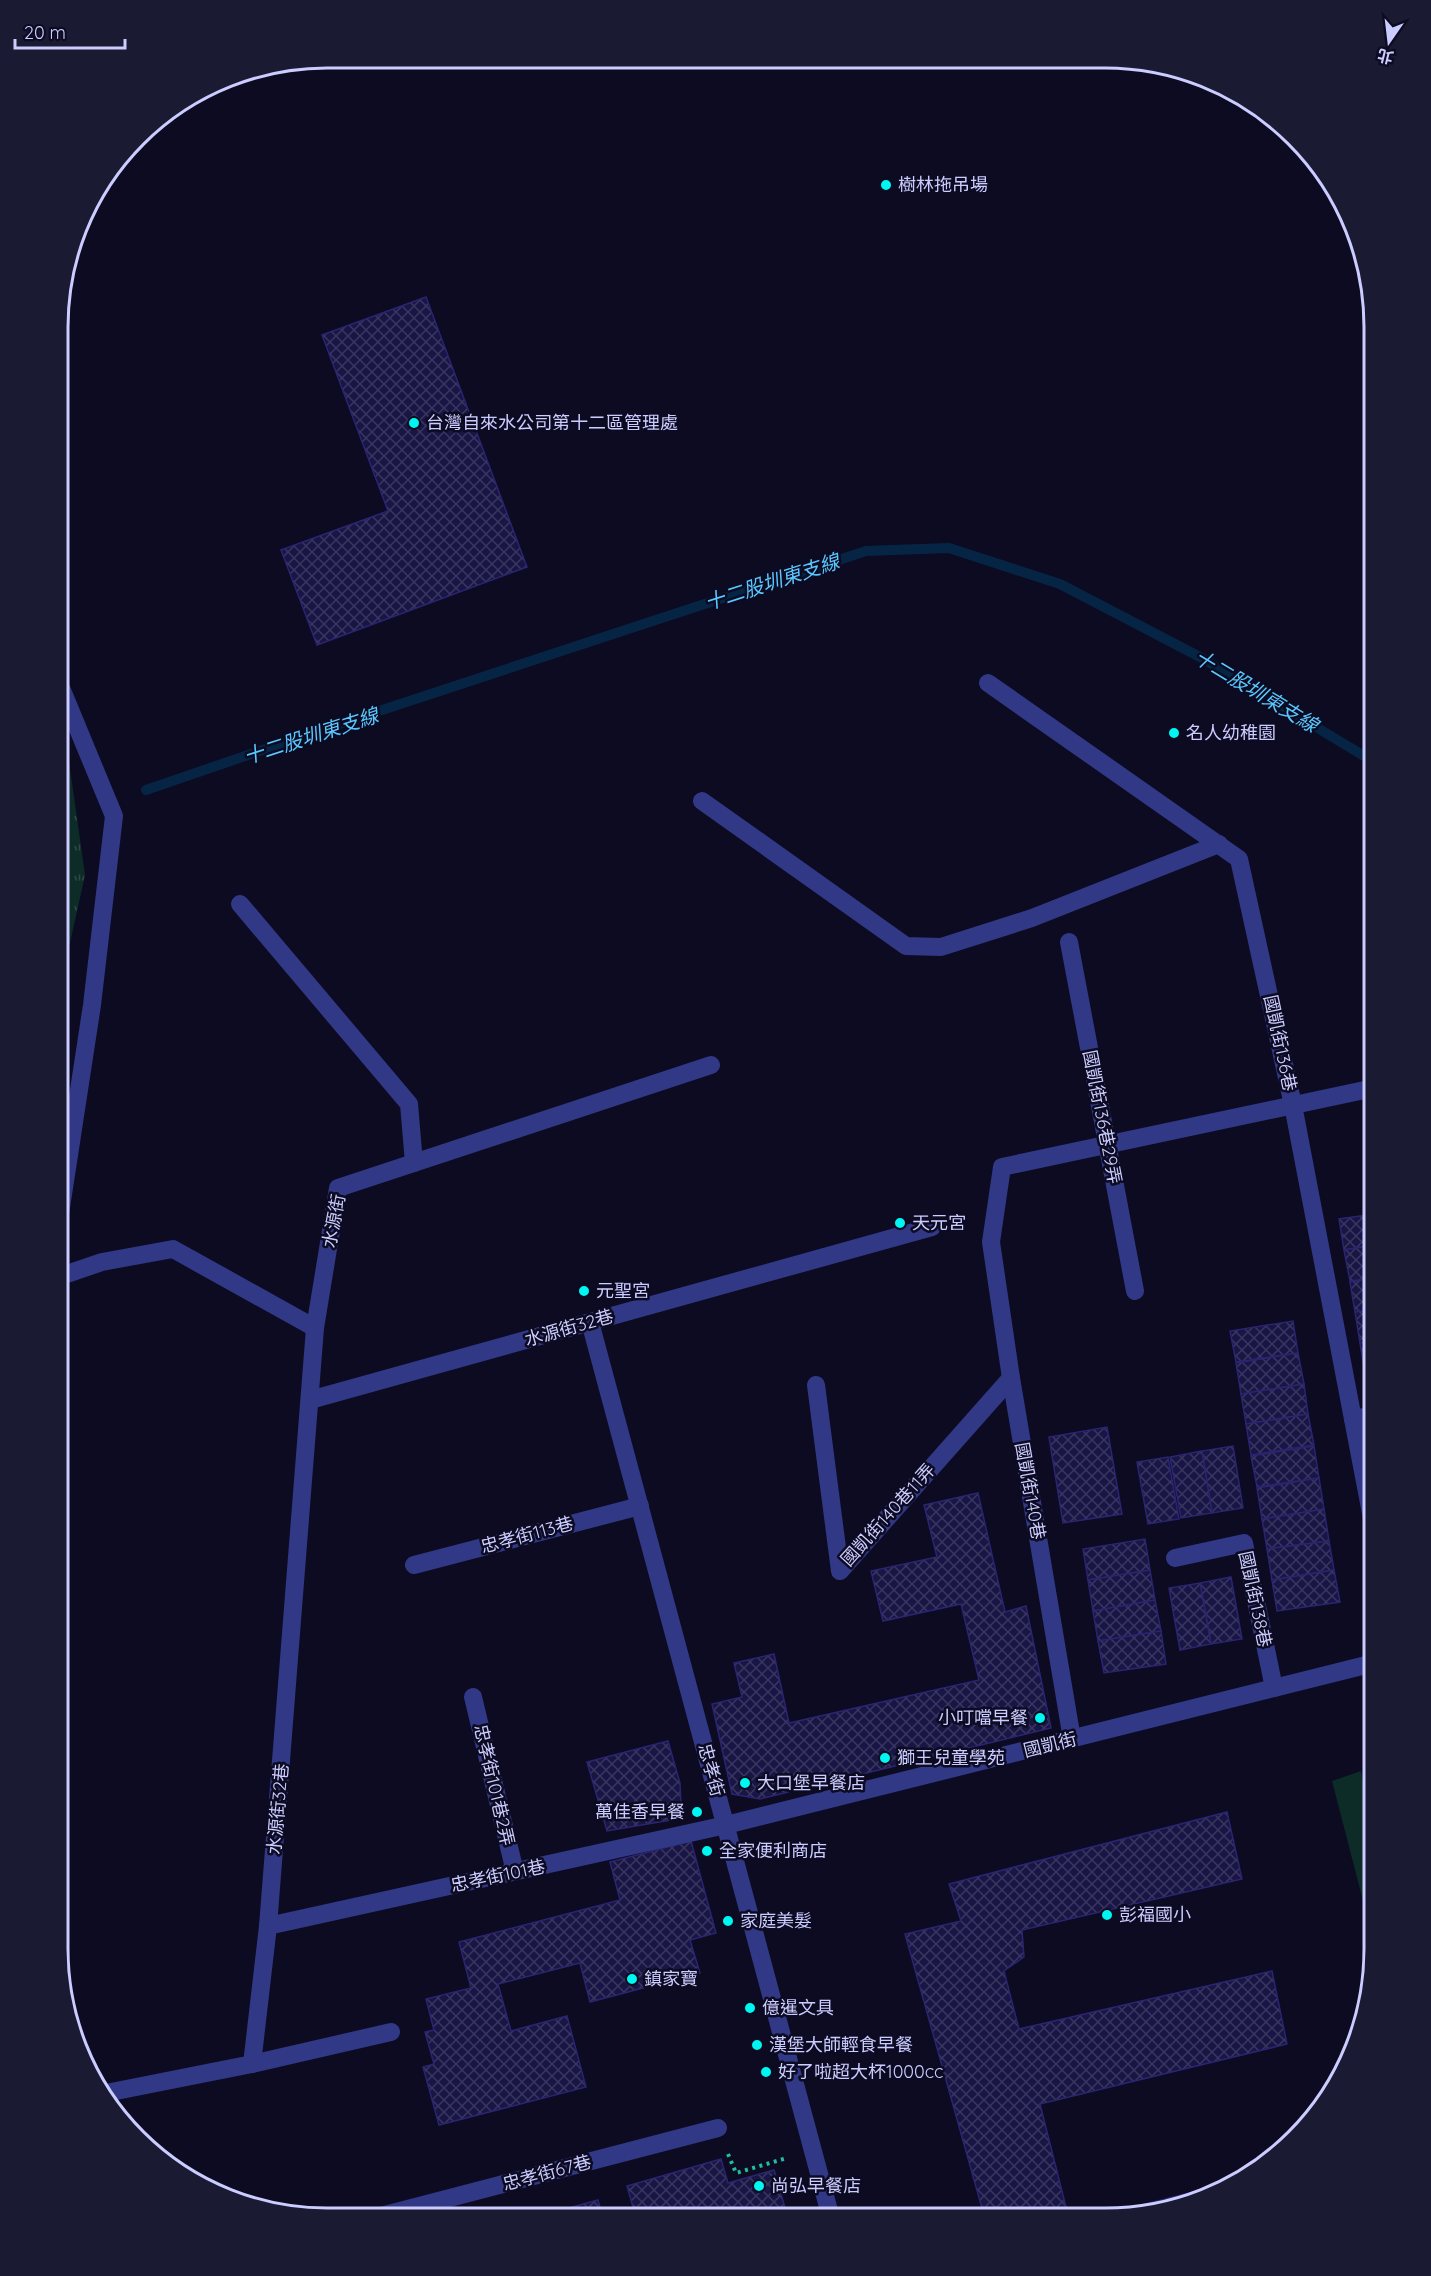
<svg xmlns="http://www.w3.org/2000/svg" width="1431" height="2276" font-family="Quicksand,'Noto Sans TC',sans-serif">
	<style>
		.green { fill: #0d2c27 }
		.park { fill: url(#park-tufts) }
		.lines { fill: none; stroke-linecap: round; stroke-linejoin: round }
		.stream { stroke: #062545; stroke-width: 10 }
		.building { fill: url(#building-cross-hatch); stroke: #2a2572; stroke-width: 1.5 }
		.path { stroke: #22bca0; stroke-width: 4; stroke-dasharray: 3 4.5; stroke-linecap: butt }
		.minor { stroke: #313885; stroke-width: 18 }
		.poi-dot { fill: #00f6f0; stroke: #0c0b21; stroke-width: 2 }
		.labels { text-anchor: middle; stroke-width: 5; stroke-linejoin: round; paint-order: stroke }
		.poi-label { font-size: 18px; fill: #cbccff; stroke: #0c0b21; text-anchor: start }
		.street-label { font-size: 18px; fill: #cbccff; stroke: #0c0b21 }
		.water-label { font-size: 20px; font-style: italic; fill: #59c7ff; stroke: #0c0b21 }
		.rim { fill: none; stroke: #cbccff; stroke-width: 3 }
	</style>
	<defs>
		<pattern id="park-tufts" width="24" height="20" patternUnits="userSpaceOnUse" patternTransform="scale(1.5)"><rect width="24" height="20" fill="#0d2c27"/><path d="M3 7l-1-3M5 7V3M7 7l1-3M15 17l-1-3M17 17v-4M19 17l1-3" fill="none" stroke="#2f4947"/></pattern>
		<pattern id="building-cross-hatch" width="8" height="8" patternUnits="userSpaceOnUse" patternTransform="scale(1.5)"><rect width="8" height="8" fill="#191544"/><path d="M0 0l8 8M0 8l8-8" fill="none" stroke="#393660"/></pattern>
	</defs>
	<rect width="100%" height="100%" fill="#0c0b21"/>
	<polygon class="green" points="1361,1771 1370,1813 1373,1808 1373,1939 1332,1781"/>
	<polygon class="park" points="59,742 69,762 85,875 58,997"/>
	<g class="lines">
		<polyline class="stream" points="146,790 312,733 866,551 949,548 1060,584 1200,657 1374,762"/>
	</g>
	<g class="building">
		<polygon points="426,297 527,567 317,645 281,550 388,511 322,335"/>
		<polygon points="1374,1214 1374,1245 1344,1250 1339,1219"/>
		<polygon points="1374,1245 1374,1278 1350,1281 1344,1250"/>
		<polygon points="1374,1278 1374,1310 1355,1312 1350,1282"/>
		<polygon points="1374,1310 1374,1341 1360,1343 1355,1312"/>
		<polygon points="1293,1321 1298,1353 1236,1362 1230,1331"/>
		<polygon points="1374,1341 1374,1373 1365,1374 1360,1343"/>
		<polygon points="1298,1353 1304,1384 1241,1394 1236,1363"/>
		<polygon points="1374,1373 1374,1405 1370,1405 1365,1374"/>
		<polygon points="1304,1384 1308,1414 1246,1424 1241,1394"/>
		<polygon points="1308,1414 1314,1445 1251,1455 1246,1424"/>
		<polygon points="1107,1427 1122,1514 1063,1523 1049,1437"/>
		<polygon points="1233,1446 1243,1508 1212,1513 1202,1451"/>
		<polygon points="1314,1446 1319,1478 1257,1487 1251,1456"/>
		<polygon points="1202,1451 1212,1513 1181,1518 1170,1457"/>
		<polygon points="1168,1457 1179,1519 1148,1524 1137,1462"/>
		<polygon points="1319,1478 1324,1509 1262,1519 1257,1488"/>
		<polygon points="978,1493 1005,1612 1026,1606 1051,1728 760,1799 732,1794 712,1704 742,1697 734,1663 774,1654 789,1723 979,1680 961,1604 883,1621 871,1571 937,1557 924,1505"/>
		<polygon points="1324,1509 1329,1541 1267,1549 1262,1519"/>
		<polygon points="1145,1539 1150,1570 1088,1580 1083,1549"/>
		<polygon points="1329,1541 1334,1570 1272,1580 1267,1549"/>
		<polygon points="1150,1570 1155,1600 1093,1611 1088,1580"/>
		<polygon points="1334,1570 1340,1602 1277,1611 1272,1580"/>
		<polygon points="1231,1577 1242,1639 1211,1644 1200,1583"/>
		<polygon points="1200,1583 1211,1644 1180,1650 1169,1588"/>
		<polygon points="1155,1600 1161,1631 1098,1641 1093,1611"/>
		<polygon points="1161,1631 1166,1664 1104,1673 1098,1641"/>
		<polygon points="668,1741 680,1783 681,1807 671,1820 607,1831 587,1762"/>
		<polygon points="1227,1812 1242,1879 1022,1930 1024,1957 1004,1971 1019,2029 1272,1971 1287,2044 1040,2104 1069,2219 985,2219 905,1934 961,1921 949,1884"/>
		<polygon points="691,1841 716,1933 690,1940 700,1973 590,2002 580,1963 498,1984 511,2031 567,2016 586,2087 439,2125 423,2067 434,2064 425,2032 434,2030 426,1999 471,1988 459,1942 620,1900 610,1862"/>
		<polygon points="721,2159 728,2183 774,2170 788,2218 636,2218 627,2186"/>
		<polygon points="1237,2181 1207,2199 1105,2219 1086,2219"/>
		<polygon points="598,2200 603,2218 536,2217"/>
	</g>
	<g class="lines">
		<polyline class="path" points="728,2154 736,2173 787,2158"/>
		<g class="minor">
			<polyline points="988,683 1239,859 1293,1105 1374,1529"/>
			<polyline points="702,801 906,946 941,947 1032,918 1219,844"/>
			<polyline points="240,904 409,1104 414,1163"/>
			<polyline points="1069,942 1135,1291"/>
			<polyline points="58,1227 92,1005 114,816 59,683"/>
			<polyline points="58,1277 102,1262 173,1249 315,1328"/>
			<polyline points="590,1322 831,2218"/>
			<polyline points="816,1385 840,1571 1011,1378"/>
			<polyline points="310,1400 932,1227"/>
			<polyline points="1353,1419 1374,1415"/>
			<polyline points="1175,1558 1244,1543 1274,1688"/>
			<polyline points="414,1565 640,1506"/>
			<polyline points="473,1697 515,1872"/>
			<polyline points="1072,1739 1011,1378 991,1242 1002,1167 1374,1088"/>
			<polyline points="268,1926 726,1825 1374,1663"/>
			<polyline points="252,2064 391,2032"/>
			<polyline points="101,2094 252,2064 268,1926 315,1328 338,1188 711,1065"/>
			<polyline points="377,2217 718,2128"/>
		</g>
	</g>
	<g class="poi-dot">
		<circle cx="886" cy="185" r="6"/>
		<circle cx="414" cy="423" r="6"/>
		<circle cx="1174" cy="733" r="6"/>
		<circle cx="900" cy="1223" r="6"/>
		<circle cx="584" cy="1291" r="6"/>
		<circle cx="1040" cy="1718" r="6"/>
		<circle cx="885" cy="1758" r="6"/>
		<circle cx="745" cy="1783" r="6"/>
		<circle cx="697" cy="1812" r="6"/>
		<circle cx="707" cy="1851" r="6"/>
		<circle cx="1107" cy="1915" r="6"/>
		<circle cx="728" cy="1921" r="6"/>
		<circle cx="632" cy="1979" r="6"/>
		<circle cx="750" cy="2008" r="6"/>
		<circle cx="757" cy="2045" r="6"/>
		<circle cx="766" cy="2072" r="6"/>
		<circle cx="759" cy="2186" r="6"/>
	</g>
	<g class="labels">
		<g class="poi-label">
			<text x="898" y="191">樹林拖吊場</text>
			<text x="426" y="429">台灣自來水公司第十二區管理處</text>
			<text x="1186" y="739">名人幼稚園</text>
			<text x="912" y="1229">天元宮</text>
			<text x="596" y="1297">元聖宮</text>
			<text x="1028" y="1724" text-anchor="end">小叮噹早餐</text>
			<text x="897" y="1764">獅王兒童學苑</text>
			<text x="757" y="1789">大口堡早餐店</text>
			<text x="685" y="1818" text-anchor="end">萬佳香早餐</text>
			<text x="719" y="1857">全家便利商店</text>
			<text x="1119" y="1921">彭福國小</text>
			<text x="740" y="1927">家庭美髮</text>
			<text x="644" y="1985">鎮家寶</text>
			<text x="762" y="2014">億暹文具</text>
			<text x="769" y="2051">漢堡大師輕食早餐</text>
			<text x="778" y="2078">好了啦超大杯1000cc</text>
			<text x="771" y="2192">尚弘早餐店</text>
		</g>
		<g class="street-label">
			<text transform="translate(1280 1043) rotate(78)" y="6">國凱街136巷</text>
			<text transform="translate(1102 1117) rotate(79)" y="6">國凱街136巷29弄</text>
			<text transform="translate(334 1221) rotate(-79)" y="6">水源街</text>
			<text transform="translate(569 1328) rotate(-16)" y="6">水源街32巷</text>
			<text transform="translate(1030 1491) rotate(80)" y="6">國凱街140巷</text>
			<text transform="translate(888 1515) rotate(-48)" y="6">國凱街140巷11弄</text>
			<text transform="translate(527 1535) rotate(-15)" y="6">忠孝街113巷</text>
			<text transform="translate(1255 1599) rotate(78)" y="6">國凱街138巷</text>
			<text transform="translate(1050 1745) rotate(-14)" y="6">國凱街</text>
			<text transform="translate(711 1770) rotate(75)" y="6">忠孝街</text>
			<text transform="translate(494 1785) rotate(77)" y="6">忠孝街101巷2弄</text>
			<text transform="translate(278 1809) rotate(-85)" y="6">水源街32巷</text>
			<text transform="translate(498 1876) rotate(-12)" y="6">忠孝街101巷</text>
			<text transform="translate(547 2173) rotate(-15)" y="6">忠孝街67巷</text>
		</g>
		<g class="water-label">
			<text transform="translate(772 582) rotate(-18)" y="7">十二股圳東支線</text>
			<text transform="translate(1256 691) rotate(31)" y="7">十二股圳東支線</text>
			<text transform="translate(311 736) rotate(-18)" y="7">十二股圳東支線</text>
		</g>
	</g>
	<path d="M0 0H1431V2276H0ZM327 68H1105A259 259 0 0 1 1364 327V1949A259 259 0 0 1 1105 2208H327A259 259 0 0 1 68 1949V327A259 259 0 0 1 327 68Z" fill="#1b1a33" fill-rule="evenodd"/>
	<path class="rim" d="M327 68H1105A259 259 0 0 1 1364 327V1949A259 259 0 0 1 1105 2208H327A259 259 0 0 1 68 1949V327A259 259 0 0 1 327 68Z"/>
	<g transform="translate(1389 42) rotate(194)" stroke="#0c0b21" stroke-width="4.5" paint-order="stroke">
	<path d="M0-4.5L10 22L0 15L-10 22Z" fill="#cbccff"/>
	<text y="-9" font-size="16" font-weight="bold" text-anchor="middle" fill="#cbccff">北</text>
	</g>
	<path d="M15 39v9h110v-9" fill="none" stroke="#cbccff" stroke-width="3"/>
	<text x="24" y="39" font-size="18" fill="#cbccff" stroke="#0c0b21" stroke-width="4.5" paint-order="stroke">20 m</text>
</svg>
